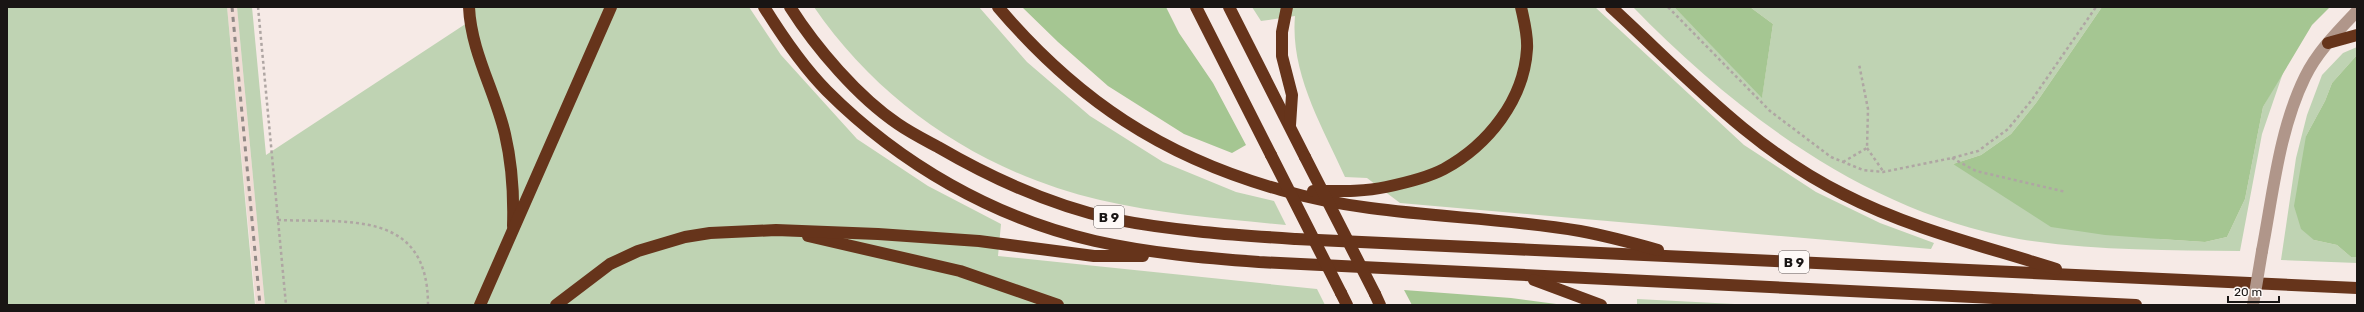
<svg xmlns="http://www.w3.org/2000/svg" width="2364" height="312" font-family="Rubik,sans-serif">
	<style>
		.built { fill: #f0dcd5 }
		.green { fill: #bfd3b3 }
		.forest { fill: #a5c692 }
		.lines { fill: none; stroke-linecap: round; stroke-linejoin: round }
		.path { stroke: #afa6a3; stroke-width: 2.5; stroke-dasharray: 3 3; stroke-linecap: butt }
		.street { stroke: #b0968a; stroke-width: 12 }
		.highway { stroke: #66341b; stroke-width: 12 }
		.rail { stroke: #918986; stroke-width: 3; stroke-dasharray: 5 5; stroke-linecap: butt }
		.street-bridge { stroke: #b0968a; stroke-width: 12 }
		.highway-bridge { stroke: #66341b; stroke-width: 12 }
		.labels { text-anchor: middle; stroke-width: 3; stroke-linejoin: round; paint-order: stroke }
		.shield { fill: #fef9f7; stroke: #5e5958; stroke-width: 1 }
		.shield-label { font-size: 13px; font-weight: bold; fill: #191514 }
	</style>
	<rect width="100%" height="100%" fill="#f6eae6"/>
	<polygon class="built" points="227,7 237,7 265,305 256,305"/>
	<g class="green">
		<polygon points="7,7 227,7 255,305 7,305"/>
		<polygon points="237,7 252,7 266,155 470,21 469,7 749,7 781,55 857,139 928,186 1001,224 998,256 1317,289 1325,305 265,305"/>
		<path d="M814,7H979L1027,62L1090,116L1163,162L1236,192L1274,201L1286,225C1224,219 1161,214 1100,200C984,173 881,105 814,7Z"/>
		<path d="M1252,7H1595L1744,145L1816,192L1880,223L1934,243L1931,249L1400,203L1367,178L1345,177C1322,126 1290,73 1295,16L1261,21Z"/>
		<path d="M1633,7H1674L1762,97L1773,24L1750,7H2102L2036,103L2011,134L1981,155L1953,164L2160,239L2205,242L2227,237L2245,199L2263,107L2285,67L2262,134L2240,251C2167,250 2091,251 2019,239C1867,212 1738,115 1633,7Z"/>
		<polygon points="2357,47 2357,55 2332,83 2325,101 2306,136 2314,240 2337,245 2351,257 2357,257 2357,263 2281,260 2296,158 2307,115 2322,75 2343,53"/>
		<polygon points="1637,299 1754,305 1637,305"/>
	</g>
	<g class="forest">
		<polygon points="1022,7 1166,7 1179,33 1213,83 1246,145 1232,153 1184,134 1108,86 1058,42"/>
		<polygon points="1674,7 1750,7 1773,24 1762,98"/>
		<polygon points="2102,7 2330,7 2312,25 2263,107 2245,199 2227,237 2205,242 2160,239 2105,235 2051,227 1953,164 1981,155 2011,134 2036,103"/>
		<polygon points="2357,55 2357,257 2351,257 2337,245 2314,240 2301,229 2294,206 2306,136 2325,101 2332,83"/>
		<polygon points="1404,290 1511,298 1564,305 1412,305"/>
	</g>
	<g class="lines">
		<g class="path">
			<polyline points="258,7 286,305"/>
			<polyline points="1668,7 1770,111 1831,157 1863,170 1883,172 1952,158 1978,151 2008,129 2031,101 2096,7"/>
			<polyline points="1867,148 1883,171"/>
			<polyline points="1952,158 1976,171 2066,192"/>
			<polyline points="1843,162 1867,148 1868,109 1859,64"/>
			<path d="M278,220C348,223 428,209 428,305"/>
		</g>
		<path class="street" d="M2262,251C2273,194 2279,130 2305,77C2317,52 2338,31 2357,11"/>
		<g class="highway">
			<path d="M469,7C471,52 495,91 505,134C512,164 514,194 513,226"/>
			<path d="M764,7C782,36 803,67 827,91C900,164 994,218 1095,241C1149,253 1204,258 1259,262L2136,305"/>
			<path d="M790,7C816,48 858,97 898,124C911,133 925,140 938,147C993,179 1050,205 1113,219C1173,231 1235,235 1296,239L2357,288"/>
			<path d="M998,7C1077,100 1163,157 1281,190C1378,218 1481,214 1580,231C1607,236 1633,243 1658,250"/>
			<polyline points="1196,7 1271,155"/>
			<polyline points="1229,7 1305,157"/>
			<polyline points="1287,7 1282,32 1282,56 1292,95 1290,125"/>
			<path d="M1611,7C1684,74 1752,149 1843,194C1911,229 1984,246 2056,269"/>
			<polyline points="2328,43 2357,35"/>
			<path d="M1313,191C1337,191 1363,192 1386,187C1405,183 1427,178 1444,169C1488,145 1524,100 1527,49C1528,35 1524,21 1521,7"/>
			<polyline points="808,236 960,271 1058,305"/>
			<polyline points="1534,280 1601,305"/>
			<polyline points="1341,293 1347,305"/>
			<polyline points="1375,294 1380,305"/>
			<polyline points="480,305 611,7"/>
			<polyline points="556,305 610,264 638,251 685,237 710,233 776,230 878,234 979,241 1094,256 1143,256"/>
		</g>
		<polyline class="rail" points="232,7 260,305"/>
		<polyline class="street-bridge" points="2253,305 2262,251"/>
		<g class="highway-bridge">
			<polyline points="1271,155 1341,293"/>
			<polyline points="1305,157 1375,294"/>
		</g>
	</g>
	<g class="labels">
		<g class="shield">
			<rect x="1094" y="206" width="30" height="22" rx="3"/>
			<rect x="1779" y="251" width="30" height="22" rx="3"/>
		</g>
		<g class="shield-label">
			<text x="1109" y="222">B 9</text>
			<text x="1794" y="267">B 9</text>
		</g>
	</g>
	<rect width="2364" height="312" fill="none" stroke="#191514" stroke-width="16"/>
	<path d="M2228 296v6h51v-6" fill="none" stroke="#191514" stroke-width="2"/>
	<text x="2234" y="296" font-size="12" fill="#191514" stroke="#fef9f7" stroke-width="3" paint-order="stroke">20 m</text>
</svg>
